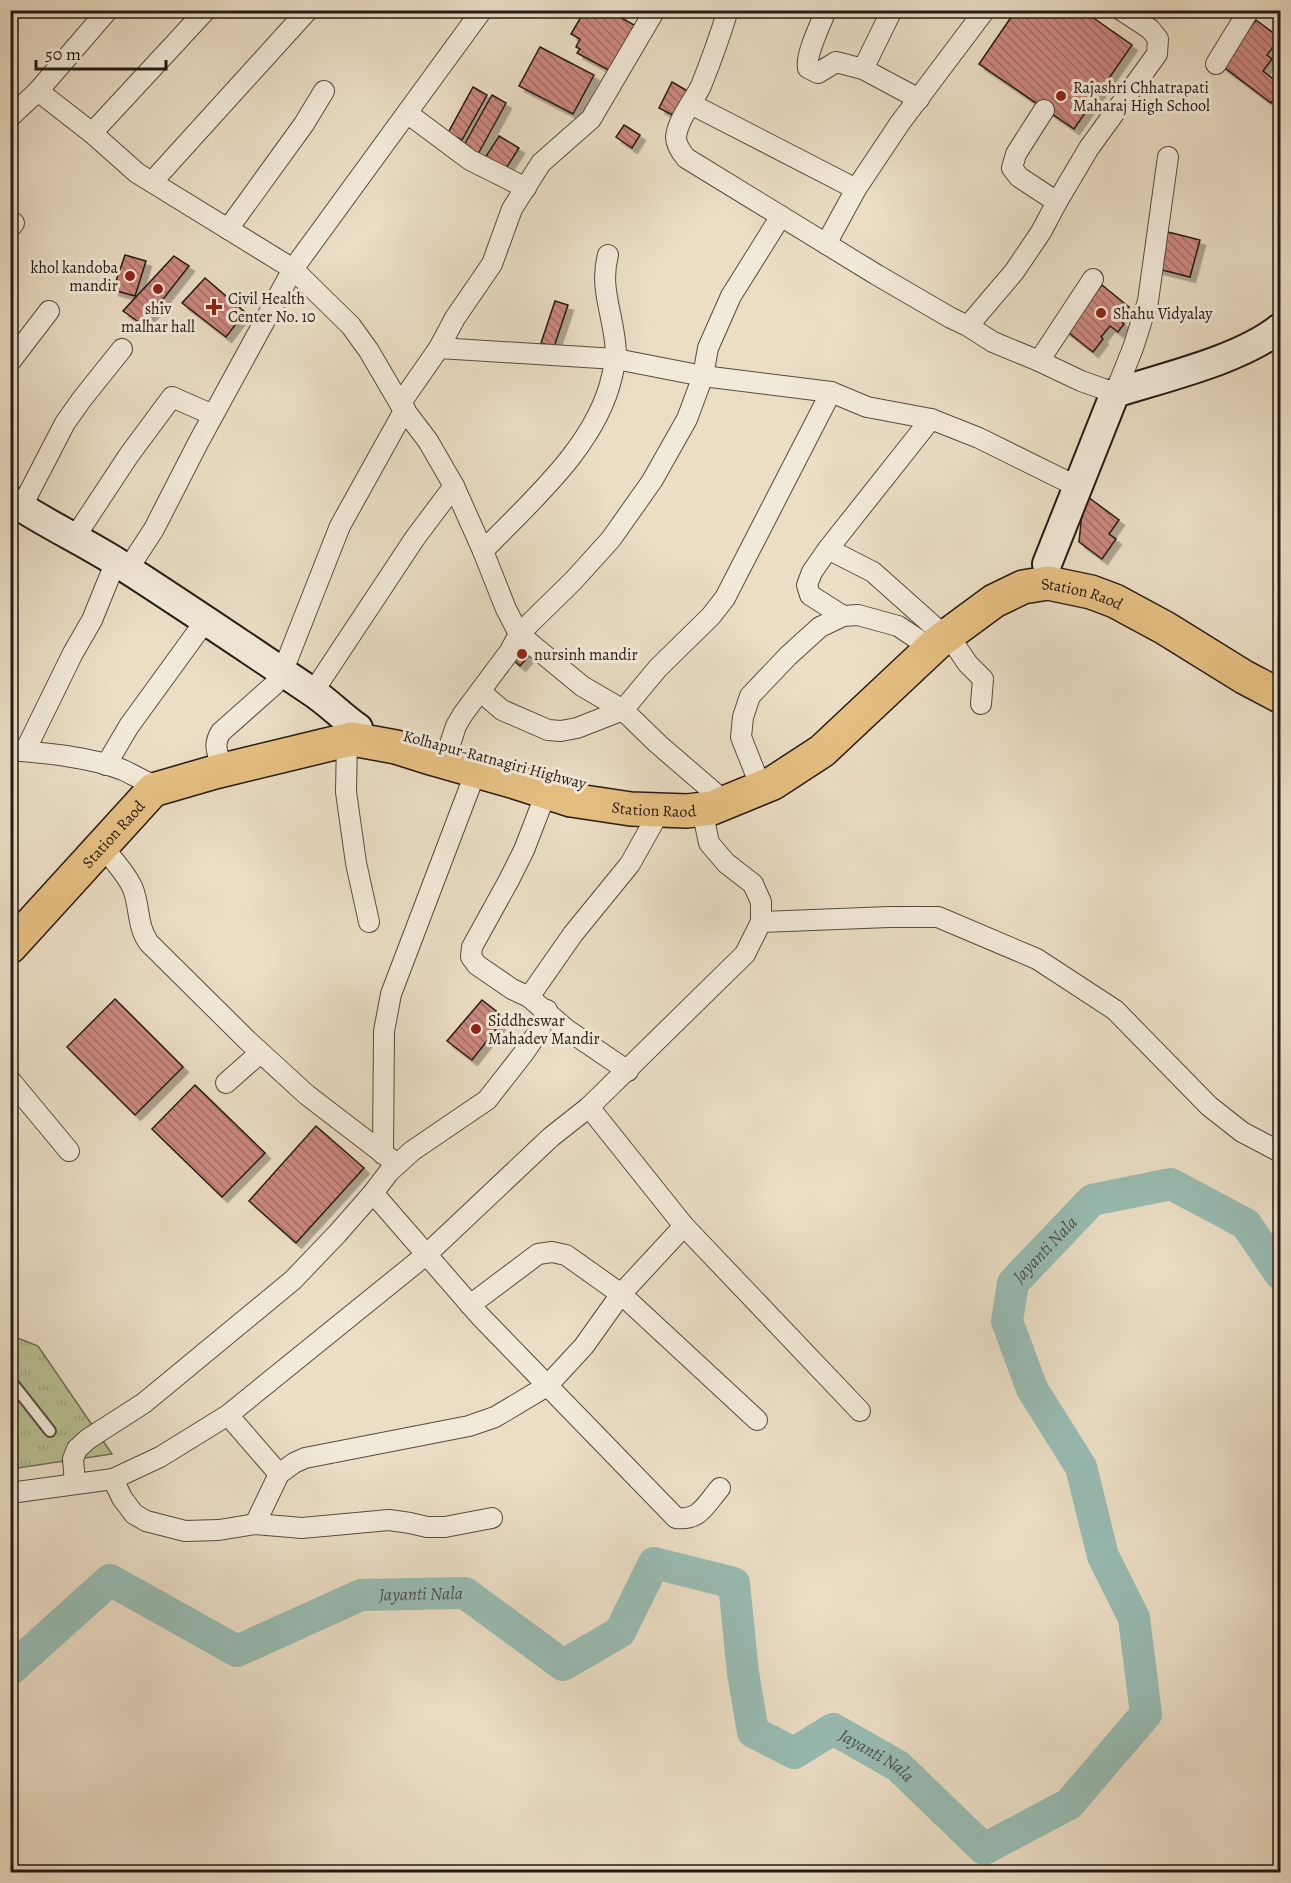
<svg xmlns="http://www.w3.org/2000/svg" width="1291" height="1883" font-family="Alegreya,serif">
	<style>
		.grass { fill: url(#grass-tufts); stroke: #6f6e54; stroke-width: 1.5 }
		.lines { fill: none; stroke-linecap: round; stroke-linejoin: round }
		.river { stroke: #98bcb3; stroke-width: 32 }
		.building { fill: url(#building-back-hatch); stroke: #261a14; stroke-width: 1.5; filter: url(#shadow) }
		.lane-casing { stroke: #574b40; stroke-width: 14 }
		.street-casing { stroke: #574b40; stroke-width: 22 }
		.secondary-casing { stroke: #261a14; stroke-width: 32 }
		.highway-casing { stroke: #261a14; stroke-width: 36 }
		.lane { stroke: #f2ead9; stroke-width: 10 }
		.street { stroke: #f2ead9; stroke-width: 20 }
		.secondary { stroke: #f2ead9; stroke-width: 28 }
		.highway { stroke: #e6bf82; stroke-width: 33 }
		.poi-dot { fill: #8f2418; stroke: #f2ead9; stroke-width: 2 }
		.labels { text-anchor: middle; stroke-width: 6; stroke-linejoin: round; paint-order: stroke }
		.poi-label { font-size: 16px; fill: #261a14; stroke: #f2ead9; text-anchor: start }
		.street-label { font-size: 16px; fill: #261a14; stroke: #f2ead9 }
		.water-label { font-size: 18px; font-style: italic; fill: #4e534c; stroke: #f2ead9 }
	</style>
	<defs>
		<pattern id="grass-tufts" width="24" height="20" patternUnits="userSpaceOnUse" patternTransform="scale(1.5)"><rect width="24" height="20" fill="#b8c194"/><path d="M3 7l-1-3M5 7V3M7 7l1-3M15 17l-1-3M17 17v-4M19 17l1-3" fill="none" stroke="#9ea57f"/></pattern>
		<pattern id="building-back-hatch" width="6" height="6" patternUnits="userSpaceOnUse" patternTransform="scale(1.5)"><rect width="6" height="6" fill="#cc887f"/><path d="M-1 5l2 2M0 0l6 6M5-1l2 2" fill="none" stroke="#a56e67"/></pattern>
		<filter id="shadow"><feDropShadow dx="5.5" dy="5.5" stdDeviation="0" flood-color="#0004"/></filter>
	</defs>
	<rect width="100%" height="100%" fill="#ebdec5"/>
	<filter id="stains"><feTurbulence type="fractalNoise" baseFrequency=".00333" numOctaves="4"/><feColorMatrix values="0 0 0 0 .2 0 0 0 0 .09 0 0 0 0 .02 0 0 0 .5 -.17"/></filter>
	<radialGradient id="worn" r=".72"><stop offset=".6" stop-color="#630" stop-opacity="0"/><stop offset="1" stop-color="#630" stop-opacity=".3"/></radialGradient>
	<polygon class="grass" points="10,1335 38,1346 112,1454 11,1469"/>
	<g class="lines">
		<path class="river" id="s1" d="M10,1670L110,1580L237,1651L361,1595L465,1593L563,1665L620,1632L654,1563L734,1583L743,1673L753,1732L794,1753L833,1729L898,1766L984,1849L1069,1804L1146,1714L1134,1618L1103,1556L1081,1467L1032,1389L1007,1321L1013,1283L1092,1200L1171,1184L1246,1224L1280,1274"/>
	</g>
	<g class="building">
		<polygon points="585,10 608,10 641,29 616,74 577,53 580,49 576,47 580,39 571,34"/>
		<polygon points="1016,10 1082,10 1132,45 1074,129 979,64"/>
		<polygon points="1256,20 1280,38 1267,55 1272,59 1263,71 1280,84 1280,91 1271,103 1221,65"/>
		<polygon points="540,47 594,75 573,114 519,86"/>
		<polygon points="672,82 693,94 680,119 659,108"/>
		<polygon points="473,87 487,95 462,140 448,133"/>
		<polygon points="492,95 506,103 477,156 463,147"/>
		<polygon points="624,125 640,135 632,148 616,137"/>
		<polygon points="499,136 519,148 505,170 485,158"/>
		<polygon points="1164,231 1200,240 1190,277 1154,268"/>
		<polygon points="125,255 146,261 135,296 113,290"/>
		<polygon points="174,256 189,266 143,325 123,311"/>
		<polygon points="205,278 245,312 226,337 182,303"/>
		<polygon points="1102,285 1129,307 1119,319 1124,324 1118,332 1110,326 1101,337 1103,339 1093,352 1065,330"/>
		<polygon points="555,301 568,305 554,347 541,343"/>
		<polygon points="1084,494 1119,520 1109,534 1116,539 1102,559 1079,542"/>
		<polygon points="525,642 534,650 520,666 511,658"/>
		<polygon points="115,999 183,1067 135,1115 67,1047"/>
		<polygon points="482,1000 505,1018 472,1060 447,1041"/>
		<polygon points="195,1085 265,1153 222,1197 152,1129"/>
		<polygon points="316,1126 364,1168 296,1243 249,1201"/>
	</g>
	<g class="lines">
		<g class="lane-casing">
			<polyline id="lane" points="10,1380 50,1431"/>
		</g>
		<g class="street-casing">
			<g id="street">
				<path d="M728,10C720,36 711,61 701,86C693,102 678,119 676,137C676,145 681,152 686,158L877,275L951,318L968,326L993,342L1039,361L1081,381L1115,393L1133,348L1148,301L1168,157"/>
				<path d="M826,10C821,24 805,55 808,68L818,73L836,62L863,69L919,99"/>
				<polyline points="1216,64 1249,10"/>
				<polyline points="863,69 892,10"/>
				<polyline points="38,91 92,133 137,173 293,269 351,326 369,351 400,404 428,441 454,486 483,551 506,609 519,634 510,651 463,714 456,726 450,744"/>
				<polyline points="691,104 856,189"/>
				<polyline points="1044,110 1016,154 1012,168 1019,177 1057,202 1089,148 1157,54 1158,39 1150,29 1121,10"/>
				<polyline points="407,113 470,160 526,188"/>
				<polyline points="10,117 38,91 108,10"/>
				<polyline points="92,133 206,10"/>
				<polyline points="152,182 308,10"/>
				<polyline points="10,228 14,223"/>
				<polyline points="228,229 304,124 324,91"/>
				<polyline points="826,244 856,189 900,123 985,10"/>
				<polyline points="968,326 1014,272 1041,232 1057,202"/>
				<polyline points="439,348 455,318 492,264 512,209 541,163 591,119 655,10"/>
				<polyline points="1039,361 1093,279"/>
				<polyline points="10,362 49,311"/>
				<polyline points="400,404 439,348 616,359 703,376 831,392 867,407 931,419 979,438 1078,487"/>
				<polyline points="931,419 828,549 873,572 938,630"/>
				<polyline points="22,506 65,423 82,399 122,349"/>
				<polyline points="75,537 129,455 172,397 213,415"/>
				<polyline points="828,549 812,572 807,585 810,595 843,616"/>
				<path d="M483,551C531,501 597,445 612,376C613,371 615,364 616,358C617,322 598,291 608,255"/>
				<polyline points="128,569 154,529 198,443 293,269 482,10"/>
				<polyline points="948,635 968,664 983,679 981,704"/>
				<polyline points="313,692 415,538 454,486"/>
				<polyline points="481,692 502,710 548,730 561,731 577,728 623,710 658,668 711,616 725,598 831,392"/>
				<polyline points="347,740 346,792 356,863 369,922"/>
				<path d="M10,750C45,753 91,757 123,770C132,774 140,779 149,783"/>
				<polyline points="25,751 73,653 92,620 116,561"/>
				<path d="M220,761C216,749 214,743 221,732L274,685L282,673L340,526L405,409"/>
				<polyline points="106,765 129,726 206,620"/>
				<polyline points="758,780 741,737 743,717 750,696 788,656 820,627 843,616 858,615 898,626 922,642"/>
				<polyline points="546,793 524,850 509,880 472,947 471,957 477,965 512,989 529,997 566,1029 628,1071"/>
				<path d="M102,846C112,859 127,874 133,889C140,907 137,927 149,943L248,1041L307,1095L397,1164"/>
				<polyline points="761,922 889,917 938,917 1037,959 1115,1010 1209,1106 1242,1132 1280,1152"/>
				<polyline points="529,997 573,934 630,864 658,814 663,810"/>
				<polyline points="10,1080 69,1151"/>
				<polyline points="226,1083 260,1053"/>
				<polyline points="589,1107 684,1226 860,1411"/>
				<polyline points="383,1154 384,1031 391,994 476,771"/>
				<path d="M373,1193L480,1316L676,1518C700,1521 706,1504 720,1488"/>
				<polyline points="470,1305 538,1254 552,1252 566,1255 621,1294 757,1420"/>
				<polyline points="228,1415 279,1474 294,1463 305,1458 469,1426 495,1417 547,1386 584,1346 621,1294 684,1226"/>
				<polyline points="113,1479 122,1498 134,1514 146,1521 185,1531 219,1530 255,1524 302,1528 389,1520 410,1523 427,1527 445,1527 492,1518"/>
				<polyline points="75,1483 73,1459 77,1449 88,1439 144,1403 293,1280 337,1234 373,1193 389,1172 412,1151 487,1100 523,1054 539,1031 547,1010"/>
				<polyline points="10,1493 113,1479 160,1457 228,1415 427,1254 551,1137 589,1107 745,954 761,922 761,902 753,884 726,863 709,843 705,824 712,808 716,794 658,744 623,710 582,686 519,634 574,580 611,539 652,481 687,419 703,376 708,348 731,296 781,216"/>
				<polyline points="255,1524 279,1474"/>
			</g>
		</g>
		<g class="secondary-casing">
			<g id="secondary">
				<path d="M10,500C46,524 85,542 121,565C185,606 248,649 311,691C328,702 342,717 358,728"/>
				<path d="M1047,564L1115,393C1165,377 1240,360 1280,328"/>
			</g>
		</g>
		<g class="highway-casing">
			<g id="highway">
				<path id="s2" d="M10,947L153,790L215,772L347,740L352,739L396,747L434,759L515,782L571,800L631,809L687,811L712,808L773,783L822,751L937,643L994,601L1023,587L1048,583L1091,592L1115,601L1165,628L1244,677L1280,696"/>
			</g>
		</g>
		<use href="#lane" class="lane"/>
		<use href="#street" class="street"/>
		<use href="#secondary" class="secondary"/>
		<use href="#highway" class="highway"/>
	</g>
	<g class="poi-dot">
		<circle cx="1061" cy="96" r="6"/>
		<circle cx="130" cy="276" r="6"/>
		<circle cx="158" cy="289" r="6"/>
		<path d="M211 298h6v6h6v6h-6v6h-6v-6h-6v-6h6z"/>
		<circle cx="1101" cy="313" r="6"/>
		<circle cx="522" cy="654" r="6"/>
		<circle cx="476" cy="1029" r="6"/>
	</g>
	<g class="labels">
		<g class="poi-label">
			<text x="1073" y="93">Rajashri Chhatrapati<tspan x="1073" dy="18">Maharaj High School</tspan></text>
			<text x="118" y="273" text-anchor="end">khol kandoba<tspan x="118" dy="18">mandir</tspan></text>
			<text x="228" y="304">Civil Health<tspan x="228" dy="18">Center No. 10</tspan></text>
			<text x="158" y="314" text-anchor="middle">shiv<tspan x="158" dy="18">malhar hall</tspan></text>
			<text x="1113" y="319">Shahu Vidyalay</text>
			<text x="534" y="660">nursinh mandir</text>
			<text x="488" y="1026">Siddheswar<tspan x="488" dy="18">Mahadev Mandir</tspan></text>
		</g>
		<g class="street-label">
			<text dy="6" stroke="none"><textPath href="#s2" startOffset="1233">Station Raod</textPath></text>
			<text transform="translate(495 759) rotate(15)" y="6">Kolhapur-Ratnagiri Highway</text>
			<text dy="6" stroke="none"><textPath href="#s2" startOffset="729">Station Raod</textPath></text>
			<text dy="6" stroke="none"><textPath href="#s2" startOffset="153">Station Raod</textPath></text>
		</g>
		<g class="water-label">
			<text dy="6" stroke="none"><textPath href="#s1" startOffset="2025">Jayanti Nala</textPath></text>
			<text dy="6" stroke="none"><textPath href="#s1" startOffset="476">Jayanti Nala</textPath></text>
			<text dy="6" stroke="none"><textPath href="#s1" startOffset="1160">Jayanti Nala</textPath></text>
		</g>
	</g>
	<rect width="1291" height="1883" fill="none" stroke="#ebdec5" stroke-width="36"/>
	<rect x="12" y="12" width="1267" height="1859" fill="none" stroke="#261a14" stroke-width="3"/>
	<rect x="18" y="18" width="1255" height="1847" fill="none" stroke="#261a14" stroke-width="1.5"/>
	<path d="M36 60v9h130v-9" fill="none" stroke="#261a14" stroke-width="3"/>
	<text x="45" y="60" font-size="18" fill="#261a14" stroke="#f2ead9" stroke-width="4.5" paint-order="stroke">50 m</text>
	<rect width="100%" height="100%" filter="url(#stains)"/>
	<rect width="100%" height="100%" fill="url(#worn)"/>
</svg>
